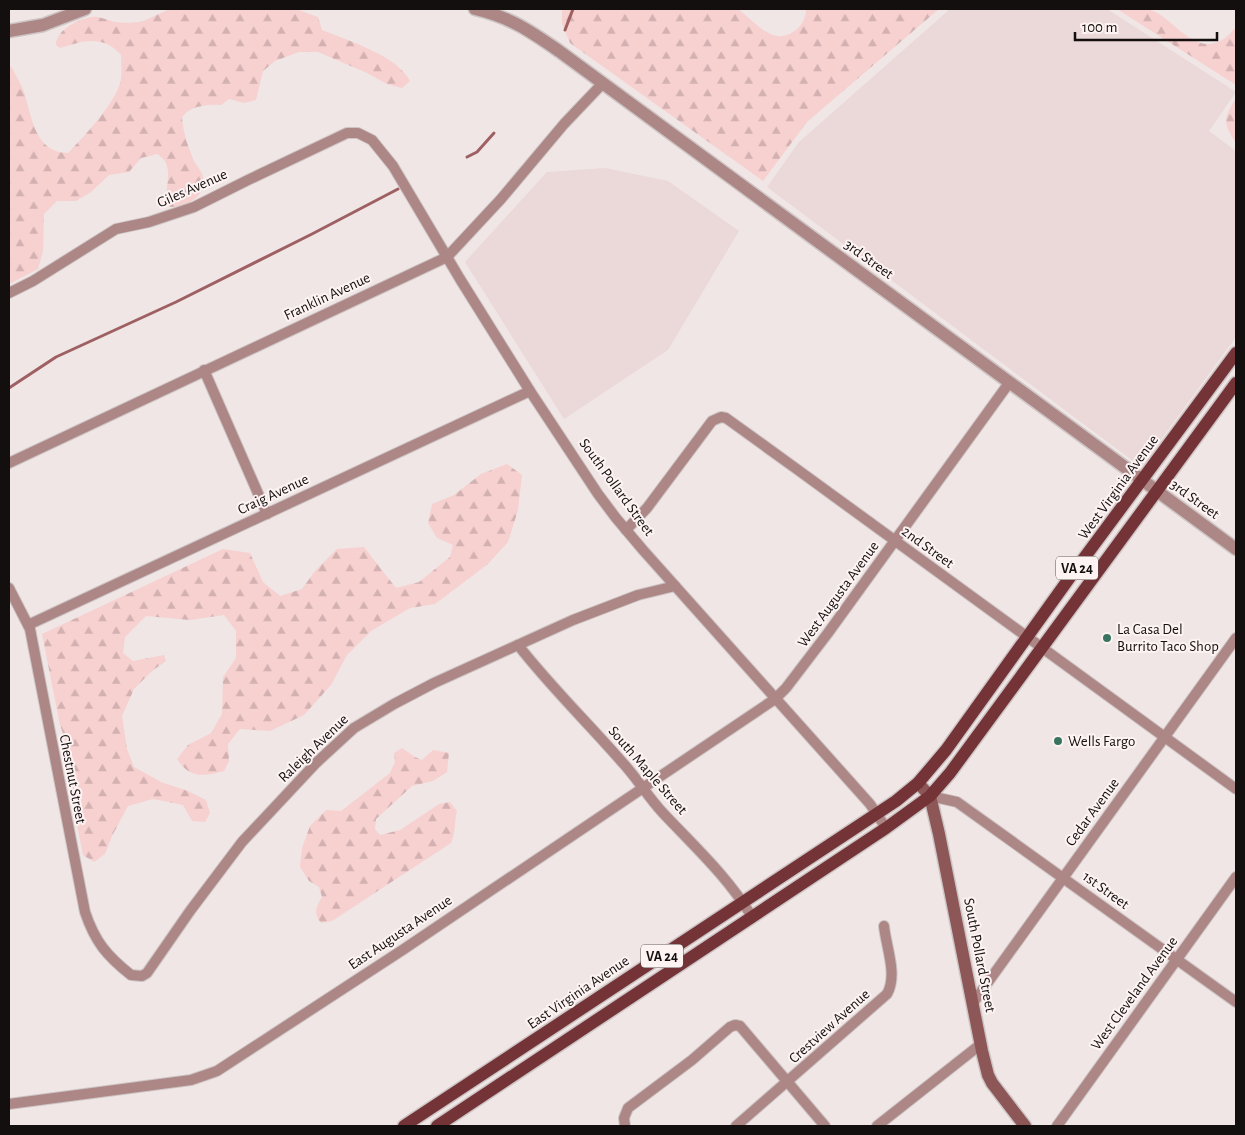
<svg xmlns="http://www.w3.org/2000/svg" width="1245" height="1135" font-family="'Alegreya Sans',sans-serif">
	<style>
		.built { fill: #ebd8d8 }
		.forest { fill: url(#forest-firs) }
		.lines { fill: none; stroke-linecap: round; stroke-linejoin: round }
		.stream { stroke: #9e6062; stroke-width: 3 }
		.minor-casing { stroke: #cdc4c4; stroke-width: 12 }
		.tertiary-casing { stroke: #cdc4c4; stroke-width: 15 }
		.secondary-casing { stroke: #cdc4c4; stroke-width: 15 }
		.primary-casing { stroke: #cdc4c4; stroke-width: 15 }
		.minor { stroke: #ad8686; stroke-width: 10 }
		.tertiary { stroke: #ad8686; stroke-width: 12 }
		.secondary { stroke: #8d5657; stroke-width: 12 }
		.primary { stroke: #743337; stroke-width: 12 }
		.poi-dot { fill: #38745f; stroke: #fef3f3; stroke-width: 2 }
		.labels { text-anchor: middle; stroke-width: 4; stroke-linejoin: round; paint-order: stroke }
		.shield { fill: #fef3f3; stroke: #5a5353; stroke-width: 1 }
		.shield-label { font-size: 14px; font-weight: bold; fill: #130f0f }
		.street-label { font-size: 15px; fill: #130f0f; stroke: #fef3f3 }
		.poi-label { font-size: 15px; fill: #130f0f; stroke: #fef3f3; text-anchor: start }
	</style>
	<defs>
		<pattern id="forest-firs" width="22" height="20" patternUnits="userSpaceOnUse" patternTransform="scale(1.25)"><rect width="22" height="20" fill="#f7d0d0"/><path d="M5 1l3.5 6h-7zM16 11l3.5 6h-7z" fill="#d3b1b1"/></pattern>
	</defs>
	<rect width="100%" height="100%" fill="#f0e6e6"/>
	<g class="built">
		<polygon points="950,9 1107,9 1236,92 1209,131 1236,151 1236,337 1141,467 767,187 799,142"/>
		<polygon points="605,168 668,181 739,231 668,350 564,419 465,262 547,172"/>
	</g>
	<g class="forest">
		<path d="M171,9H296L318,17L322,30C349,41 396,55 410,81L402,88L387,84L367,73L318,52H299L275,61L263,71L256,100L244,103L229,99L221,105C207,104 190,106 182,117C183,133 188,146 194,161C197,166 203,173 203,178C207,197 185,207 170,207C162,194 172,177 166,163C165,160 160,156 157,154L141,158L129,172L109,175L91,192L76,201H57L44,214L43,251L38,269L9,284V65L12,68C16,76 21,84 24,92C32,117 35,153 68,153C84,137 118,100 121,79C122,71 121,63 121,55C103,34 83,41 60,48L56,45C56,30 79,18 93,17C100,16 109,21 115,22C122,23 132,23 139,22C149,20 160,12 171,9Z"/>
		<path d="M562,9H738C756,22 773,48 796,30C802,25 806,17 806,9H939L807,122L763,181L570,43L562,24Z"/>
		<path d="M1117,9C1126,9 1139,6 1148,9C1172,15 1193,57 1222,40C1228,37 1232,31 1236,27V85Z"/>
		<path d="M1236,98V143C1223,123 1223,119 1236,98Z"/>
		<path d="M507,464L522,475L518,510L508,542L488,564L435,604L410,608L371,631L347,655L331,685L304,715L270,731L240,729L228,744L229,761L224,771C204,777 189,778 177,759L188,745L211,733L222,714L223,677L236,658V631L224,615L190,620L146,616L125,637L123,653L133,661L164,655L166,661L152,671L134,689L122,716L127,749L134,767L161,782L188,791L206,800L210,813L205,822L192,821L183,805L153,799L128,806L112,836L105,854L94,862L83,855L64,760L66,742L60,725L42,634L223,549L250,553L263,582L280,596L302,589L315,571L337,549L364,547L396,588L419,582L450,557L453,545L437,538L428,523L432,504L454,495L481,474Z"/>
		<path d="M402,748L415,757L422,760L433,750L449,753L447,772L433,781L412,786L376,819L375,829L380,835L400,830L439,804L450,802L457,811C454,822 456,832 451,843L332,921L321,923C313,913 316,907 322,897L319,887L309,881L300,867L302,848L310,826L326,810L341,811L390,773L395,762L394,753Z"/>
	</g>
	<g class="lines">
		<g class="stream">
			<polyline points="565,30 573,9"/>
			<polyline points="467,157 477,152 494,133"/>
			<polyline points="9,388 56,357 176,302 312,234 398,189"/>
		</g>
		<g class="minor-casing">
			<g id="minor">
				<polyline points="9,293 33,281 116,229 149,222 194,207 248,180 347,133 358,133 372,140 393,166 460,279 530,391 598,494 616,518 643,550 870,804 886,828"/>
				<polyline points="204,370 267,514"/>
				<polyline points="9,463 447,257 501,199 564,124 603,83"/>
				<polyline points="626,530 647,508 712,421 721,417 726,418 798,470 1236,789"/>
				<path d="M9,588L30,629L85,912C95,942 107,956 131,975L142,976L147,973L190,911L242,842L316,763L354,728L394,704L434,683L573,620L638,595L675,586"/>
				<polyline points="28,625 530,391"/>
				<path d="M518,645C550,686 588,723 622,762C637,778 648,797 663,813C694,846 728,877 752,917"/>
				<polyline points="930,796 957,802 1236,1002"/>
				<polyline points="973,1003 1236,638"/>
				<polyline points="9,1104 191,1080 217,1071 404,949 775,699 786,688 828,633 1009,383"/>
				<polyline points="625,1126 624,1118 628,1108 692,1060 730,1027 735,1025 740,1026 825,1126"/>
				<path d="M736,1126L887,994C898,975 886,947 884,926"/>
				<polyline points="877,1126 981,1044"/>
				<polyline points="1057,1126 1236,877"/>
			</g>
		</g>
		<g class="tertiary-casing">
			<g id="tertiary">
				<path d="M475,9C510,17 530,31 559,51L1236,549"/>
				<polyline points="9,31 43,25 85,9"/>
			</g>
		</g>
		<g class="secondary-casing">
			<polyline id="secondary" points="918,783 930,796 939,834 982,1051 988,1075 992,1083 1025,1126"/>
		</g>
		<g class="primary-casing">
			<g id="primary">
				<polyline points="404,1126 896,801 918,783 946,750 1073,573 1236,353"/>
				<polyline points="437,1126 886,828 930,796 950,773 1236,383"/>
			</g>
		</g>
		<use href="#minor" class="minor"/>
		<use href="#tertiary" class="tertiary"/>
		<use href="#secondary" class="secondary"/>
		<use href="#primary" class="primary"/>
	</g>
	<g class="poi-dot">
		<circle cx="1107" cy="638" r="5"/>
		<circle cx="1058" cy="741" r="5"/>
	</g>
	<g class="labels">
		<g class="shield">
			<rect x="1056" y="556.5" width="42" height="23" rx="4"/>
			<rect x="641" y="944.5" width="42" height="23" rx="4"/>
		</g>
		<g class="shield-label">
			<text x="1077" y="573">VA 24</text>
			<text x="662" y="961">VA 24</text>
		</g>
		<g class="street-label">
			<text transform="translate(192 188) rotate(-24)" y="5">Giles Avenue</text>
			<text transform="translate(869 259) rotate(36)" y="5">3rd Street</text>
			<text transform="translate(327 296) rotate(-25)" y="5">Franklin Avenue</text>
			<text transform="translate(617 487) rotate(54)" y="5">South Pollard Street</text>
			<text transform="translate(1118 487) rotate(-54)" y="5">West Virginia Avenue</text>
			<text transform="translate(273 494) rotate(-25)" y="5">Craig Avenue</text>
			<text transform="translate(1195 499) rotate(36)" y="5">3rd Street</text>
			<text transform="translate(928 547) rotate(36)" y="5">2nd Street</text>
			<text transform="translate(838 594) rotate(-54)" y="5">West Augusta Avenue</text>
			<text transform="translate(313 748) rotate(-44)" y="5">Raleigh Avenue</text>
			<text transform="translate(648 770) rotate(49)" y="5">South Maple Street</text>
			<text transform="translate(73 779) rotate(79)" y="5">Chestnut Street</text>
			<text transform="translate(1092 812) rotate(-54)" y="5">Cedar Avenue</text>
			<text transform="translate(1106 890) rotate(36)" y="5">1st Street</text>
			<text transform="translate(400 932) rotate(-34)" y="5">East Augusta Avenue</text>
			<text transform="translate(980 955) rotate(79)" y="5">South Pollard Street</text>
			<text transform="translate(578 992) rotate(-34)" y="5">East Virginia Avenue</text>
			<text transform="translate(1134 993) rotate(-54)" y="5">West Cleveland Avenue</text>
			<text transform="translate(829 1026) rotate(-42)" y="5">Crestview Avenue</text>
		</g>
		<g class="poi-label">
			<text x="1117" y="634">La Casa Del<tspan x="1117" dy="17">Burrito Taco Shop</tspan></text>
			<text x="1068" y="746">Wells Fargo</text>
		</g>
	</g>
	<rect width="1245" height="1135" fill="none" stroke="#130f0f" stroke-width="20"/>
	<path d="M1075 32v8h142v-8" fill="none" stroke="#130f0f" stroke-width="2.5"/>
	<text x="1082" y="32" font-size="15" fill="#130f0f" stroke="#fef3f3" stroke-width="4" paint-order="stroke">100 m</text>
</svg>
